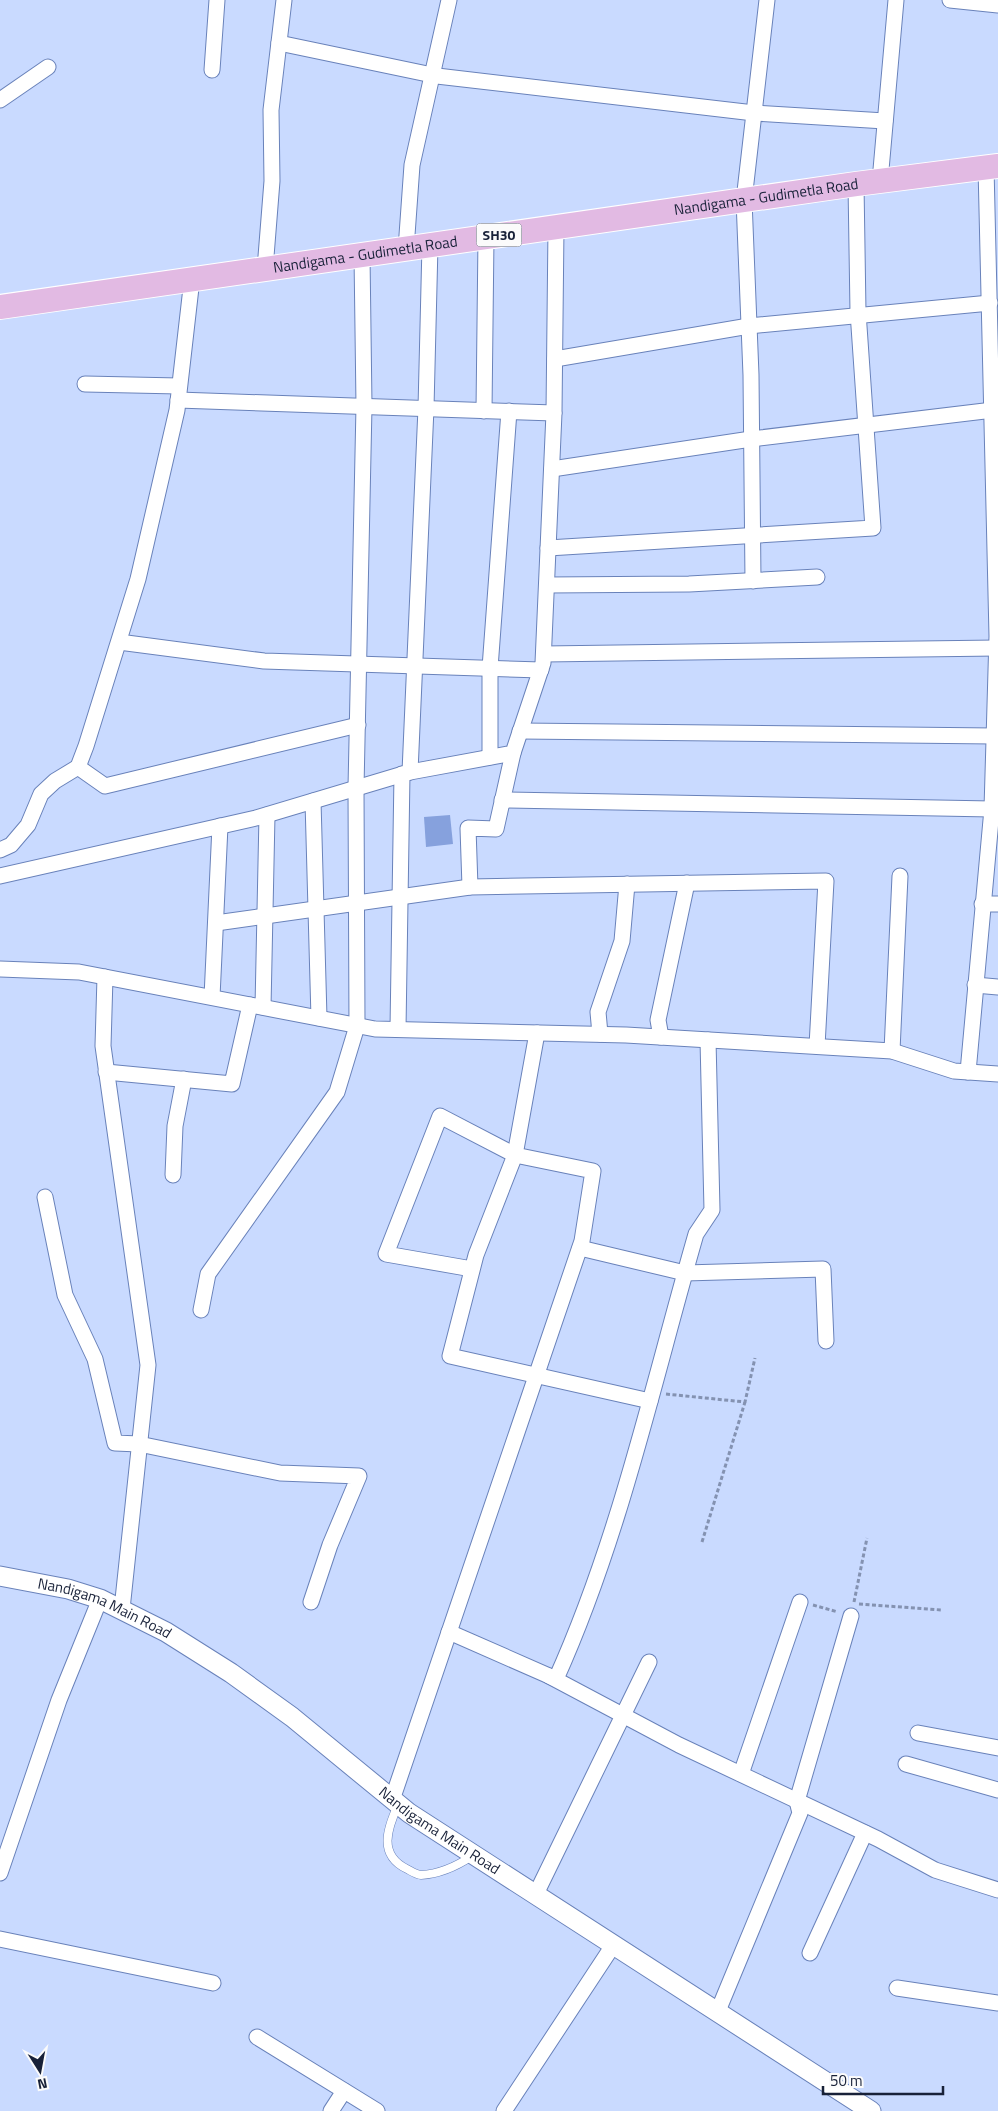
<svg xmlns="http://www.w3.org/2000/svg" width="998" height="2111" font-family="'Titillium Web',sans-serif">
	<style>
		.building { fill: #86a1dd }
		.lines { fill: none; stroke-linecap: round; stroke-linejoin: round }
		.service-casing { stroke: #6982ba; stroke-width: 9 }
		.minor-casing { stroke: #6982ba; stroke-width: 17 }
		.tertiary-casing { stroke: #6982ba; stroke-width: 21 }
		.primary-casing { stroke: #fff; stroke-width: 26 }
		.path { stroke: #8492b1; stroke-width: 3; stroke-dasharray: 4 2.5; stroke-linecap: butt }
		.service { stroke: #fff; stroke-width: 8 }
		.minor { stroke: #fff; stroke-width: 15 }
		.tertiary { stroke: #fff; stroke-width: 19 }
		.primary { stroke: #e2bae3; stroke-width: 24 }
		.labels { text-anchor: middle; stroke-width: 5; stroke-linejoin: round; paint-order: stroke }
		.shield { fill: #fbfbfb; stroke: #5c6272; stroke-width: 1 }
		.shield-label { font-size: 14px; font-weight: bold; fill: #182138 }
		.street-label { font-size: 15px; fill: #182138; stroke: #fbfbfb }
	</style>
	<rect width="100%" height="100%" fill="#c9daff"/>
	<polygon class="building" points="450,815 453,844 426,847 424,817"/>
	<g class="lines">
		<g class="service-casing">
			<path id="service" d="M398,1805C387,1829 378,1855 407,1869C411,1871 417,1875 421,1875C440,1874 457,1866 472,1856"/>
		</g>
		<g class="minor-casing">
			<g id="minor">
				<polyline points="950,0 998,5"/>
				<polyline points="279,43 437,76 754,113 885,121"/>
				<polyline points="212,70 217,0"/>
				<polyline points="0,100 48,67"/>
				<polyline points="880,181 896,0"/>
				<polyline points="406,249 412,165 449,0"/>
				<polyline points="265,269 272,181 271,110 284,0"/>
				<polyline points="555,359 749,326 990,303"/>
				<polyline points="85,384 179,386"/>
				<polyline points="178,400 554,413"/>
				<polyline points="484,411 486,237"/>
				<polyline points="552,469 751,439 993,410"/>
				<polyline points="548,548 873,528 858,312 856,184"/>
				<polyline points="753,581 751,375 744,200 767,0"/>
				<polyline points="547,585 689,584 817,577"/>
				<polyline points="119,642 264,661 541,670"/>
				<polyline points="544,654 997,648"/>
				<polyline points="520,731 994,736"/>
				<polyline points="490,757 490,668 509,411"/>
				<polyline points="78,767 105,786 358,725"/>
				<polyline points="410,772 426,408 430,245"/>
				<polyline points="502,800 992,809"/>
				<polyline points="313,801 319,1018"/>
				<polyline points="0,850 11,845 28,825 41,794 55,781 78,767 86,746 138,579 177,410 192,279"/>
				<polyline points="0,876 256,818 410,772 513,753 543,663 554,413 556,227"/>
				<polyline points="470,887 468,828 496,829 513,753"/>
				<polyline points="982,904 998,904"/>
				<polyline points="216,923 470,887 826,881 817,1046"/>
				<polyline points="0,969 79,972 375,1029 626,1035 892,1051 954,1071 998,1074"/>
				<polyline points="105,977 103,1046 148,1365 122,1609"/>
				<polyline points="975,985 998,987"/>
				<polyline points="212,997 220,826"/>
				<polyline points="263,1007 267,815"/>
				<polyline points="398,1029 402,774"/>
				<polyline points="600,1034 598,1012 622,941 627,884"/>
				<polyline points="661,1037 658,1020 687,883"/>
				<polyline points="892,1051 900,876"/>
				<polyline points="106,1072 232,1084 250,1005"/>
				<polyline points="968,1072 992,809 997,636 986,167"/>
				<polyline points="173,1175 175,1126 184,1079"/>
				<polyline points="45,1197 65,1295 95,1359 115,1443 139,1444 280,1473 359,1476 330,1545 311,1602"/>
				<polyline points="580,1248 685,1273 823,1269 826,1341"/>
				<polyline points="472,1269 386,1254 440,1116 515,1155 476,1255 450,1356 650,1401"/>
				<polyline points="201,1310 208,1274 337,1092 357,1026 356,788 364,406 362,255"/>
				<path d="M449,1632L556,1679C620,1537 653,1383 696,1234L712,1210L708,1040"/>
				<polyline points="549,1676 679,1745 878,1839 935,1870 998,1890"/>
				<polyline points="918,1733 998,1748"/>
				<polyline points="906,1764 998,1790"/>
				<polyline points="741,1774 800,1602"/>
				<polyline points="392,1800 582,1241 593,1171 515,1155 537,1033"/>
				<polyline points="0,1873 59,1700 100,1599"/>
				<polyline points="536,1894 649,1662"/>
				<polyline points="0,1939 213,1983"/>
				<polyline points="810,1953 865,1833"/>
				<polyline points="897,1988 998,2003"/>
				<polyline points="718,2011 800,1813 797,1801 851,1616"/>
				<polyline points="257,2037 377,2111"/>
				<polyline points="331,2111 344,2091"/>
				<polyline points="504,2111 614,1944"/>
			</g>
		</g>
		<g class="tertiary-casing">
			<g id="tertiary">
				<path id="s1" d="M0,1576L68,1589L100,1599L166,1632L231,1673L292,1717L409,1813L871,2111"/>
			</g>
		</g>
		<g class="primary-casing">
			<g id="primary">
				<path id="s2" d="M0,307L856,184L998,166"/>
			</g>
		</g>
		<g class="path">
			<polyline points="666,1394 745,1402 755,1358"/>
			<polyline points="702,1542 745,1402"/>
			<polyline points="854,1602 867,1538"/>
			<polyline points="859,1604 942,1610"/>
			<polyline points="813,1605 838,1612"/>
		</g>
		<use href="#service" class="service"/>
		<use href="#minor" class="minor"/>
		<use href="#tertiary" class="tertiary"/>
		<use href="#primary" class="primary"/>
	</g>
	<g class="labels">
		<rect class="shield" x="476.5" y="223.5" width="45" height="23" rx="4"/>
		<g class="shield-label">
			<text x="499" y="240">SH30</text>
		</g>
		<g class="street-label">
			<text dy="5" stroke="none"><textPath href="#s2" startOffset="774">Nandigama - Gudimetla Road</textPath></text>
			<text dy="5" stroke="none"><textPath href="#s2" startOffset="369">Nandigama - Gudimetla Road</textPath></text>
			<text dy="5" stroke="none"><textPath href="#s1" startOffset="110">Nandigama Main Road</textPath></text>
			<text dy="5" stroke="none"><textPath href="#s1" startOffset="515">Nandigama Main Road</textPath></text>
		</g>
	</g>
	<g transform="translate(40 2071) rotate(169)" stroke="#fbfbfb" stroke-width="4" paint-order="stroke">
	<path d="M0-4L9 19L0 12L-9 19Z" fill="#182138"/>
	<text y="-8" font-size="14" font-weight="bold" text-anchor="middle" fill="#182138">N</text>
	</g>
	<path d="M823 2086v8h120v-8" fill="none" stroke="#182138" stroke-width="2.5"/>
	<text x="830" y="2086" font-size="15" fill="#182138" stroke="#fbfbfb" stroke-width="4" paint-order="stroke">50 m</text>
</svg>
